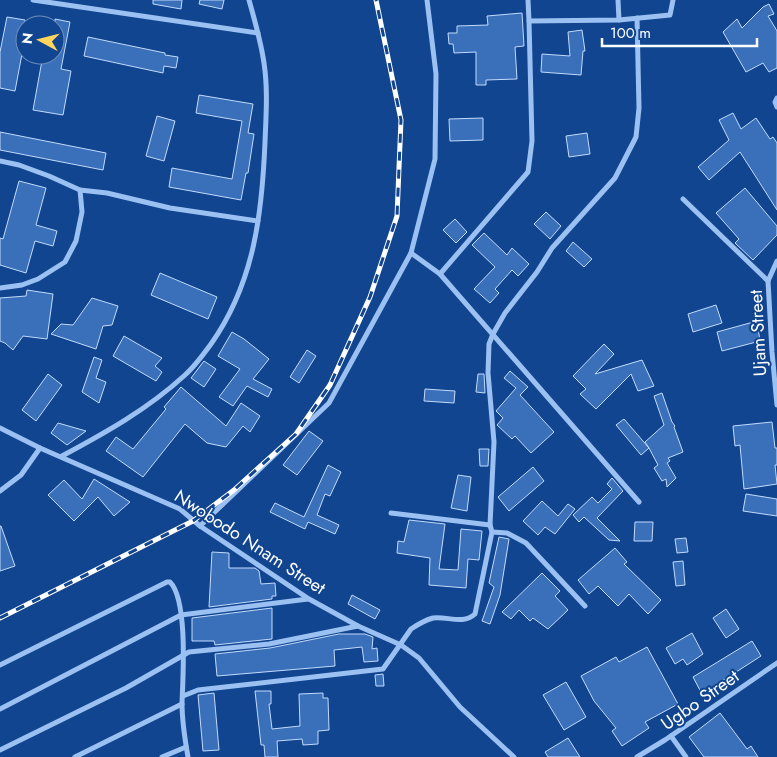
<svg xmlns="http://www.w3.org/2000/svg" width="777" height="757" font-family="Jost,sans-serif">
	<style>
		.building { fill: #3a6fb9; stroke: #c2dbfd }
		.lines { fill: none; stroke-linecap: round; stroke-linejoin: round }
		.street { stroke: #9bc0f2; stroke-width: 5 }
		.rail-casing { stroke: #fff; stroke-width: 5 }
		.rail { stroke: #11458f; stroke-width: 3; stroke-dasharray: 9; stroke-linecap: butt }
		.labels { text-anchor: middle; stroke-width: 4; stroke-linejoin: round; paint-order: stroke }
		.street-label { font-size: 18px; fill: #fff; stroke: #11458f }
	</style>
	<rect width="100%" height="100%" fill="#11458f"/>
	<g class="building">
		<polygon points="153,0 182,0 181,9 153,4"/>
		<polygon points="200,0 224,0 222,9 199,4"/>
		<polygon points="769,4 774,14 768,16 777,31 777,68 769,72 763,63 746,72 723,32 737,19 742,28 763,7"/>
		<polygon points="522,13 524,46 515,47 517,79 486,80 486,85 476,85 476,52 454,53 453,44 449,44 448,33 457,33 457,26 488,25 487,16"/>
		<polygon points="7,17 25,20 25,38 15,91 0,88 0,52"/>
		<polygon points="55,19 70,22 61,69 71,71 63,115 33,110 43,55 55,55"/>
		<polygon points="582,30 585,51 583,51 581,75 541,72 542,54 570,56 568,32"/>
		<polygon points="88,37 165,53 165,55 178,57 176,68 164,66 163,73 84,56"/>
		<polygon points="199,95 253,104 248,133 254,134 248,173 246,173 241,200 169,187 172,168 232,179 242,121 196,113"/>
		<polygon points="733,113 741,129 756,118 770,139 773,137 777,143 777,210 740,152 709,180 698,167 729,140 719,120"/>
		<polygon points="157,116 175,121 164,161 146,156"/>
		<polygon points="483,118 483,140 450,141 449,119"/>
		<polygon points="0,132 106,153 103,170 0,150"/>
		<polygon points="587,133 590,154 569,157 566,136"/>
		<polygon points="19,181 46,188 36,225 57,231 53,246 35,241 26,273 0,265 0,238 3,239"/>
		<polygon points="745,188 777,226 777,235 753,260 735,243 739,239 716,213"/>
		<polygon points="546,212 561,226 550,239 534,224"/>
		<polygon points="455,219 467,232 456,243 443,230"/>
		<polygon points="484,233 507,255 512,248 529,264 518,276 512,270 495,289 499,293 490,303 474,289 495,267 472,245"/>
		<polygon points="573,242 592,259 584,267 566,251"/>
		<polygon points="160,273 217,297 208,319 151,295"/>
		<polygon points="27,290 53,294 47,339 23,336 13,350 5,343 0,341 0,298 26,296"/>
		<polygon points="92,298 118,306 112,325 103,326 96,349 51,334 61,324 73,325"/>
		<polygon points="716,305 722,323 693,332 688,314"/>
		<polygon points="757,321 760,341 722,351 717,332"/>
		<polygon points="232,332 244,339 269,359 253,379 272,389 268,397 247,386 233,406 219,397 240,369 218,356"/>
		<polygon points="124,336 162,358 155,366 162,372 156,381 113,356"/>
		<polygon points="604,344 614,354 595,374 642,360 654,386 638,391 631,374 596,409 580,394 586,389 573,376"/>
		<polygon points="307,350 316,356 299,383 290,377"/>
		<polygon points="94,357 102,360 96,378 106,382 99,403 82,392"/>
		<polygon points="204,361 216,369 204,387 191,378"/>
		<polygon points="510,371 528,387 520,395 554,432 531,453 515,436 512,439 497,425 503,418 496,411 516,388 504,378"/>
		<polygon points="48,374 62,385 36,421 22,410"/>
		<polygon points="478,374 484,374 485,393 476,392"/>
		<polygon points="181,387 226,426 241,403 260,416 250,432 243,426 226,447 207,443 185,424 143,477 106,451 116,437 133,449 166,409 164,407"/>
		<polygon points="425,389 455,391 454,403 424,401"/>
		<polygon points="662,393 672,422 675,426 674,427 683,452 668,458 670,461 667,463 676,478 667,487 666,479 662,481 654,468 658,465 649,448 641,455 616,425 624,419 649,448 645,442 664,425 654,396"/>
		<polygon points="772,422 775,448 777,448 777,465 775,465 777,484 744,489 740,445 735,446 733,426"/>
		<polygon points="58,423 86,431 67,445 51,433"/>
		<polygon points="309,431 323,441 297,475 283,465"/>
		<polygon points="479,449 489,449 488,466 480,466"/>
		<polygon points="328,465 341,472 330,496 325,494 317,515 339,525 335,534 308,522 305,529 270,512 275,503 304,517"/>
		<polygon points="533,467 544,481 509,511 498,497"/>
		<polygon points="458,475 471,477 467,511 451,508"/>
		<polygon points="612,478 623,491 597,518 620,541 609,540 584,517 579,522 573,515 592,497 598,503 612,489 607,484"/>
		<polygon points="94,479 130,502 114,516 98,497 74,521 48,495 64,480 82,499"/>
		<polygon points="746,494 777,499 777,516 743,511"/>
		<polygon points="542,501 558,516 568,504 575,509 555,534 545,527 538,535 523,521"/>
		<polygon points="409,520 445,524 439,569 458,570 461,529 482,531 479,560 468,559 466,588 429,585 430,558 397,553 398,541 404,542"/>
		<polygon points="635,522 653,522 652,541 634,541"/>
		<polygon points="0,526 1,526 15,566 0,571"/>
		<polygon points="499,537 509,539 500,595 490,624 482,621 494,587 489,583"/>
		<polygon points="686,538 688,552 677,553 675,539"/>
		<polygon points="615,548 627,562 624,564 661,600 648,614 629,594 618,606 598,586 589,594 578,580"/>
		<polygon points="212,552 229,553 229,568 255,568 259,571 261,584 275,583 276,596 272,596 272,599 209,607"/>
		<polygon points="683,561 685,585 676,586 673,562"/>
		<polygon points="542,573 560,591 555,596 568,610 548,629 533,618 530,621 519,610 511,619 502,612"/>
		<polygon points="352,595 380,610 375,619 348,604"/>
		<polygon points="272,608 272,639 215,645 214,641 192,641 192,618"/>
		<polygon points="726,609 739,629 726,638 713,618"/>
		<polygon points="692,633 703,654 687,665 683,659 675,664 666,648"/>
		<polygon points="339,634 365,634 373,637 372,649 377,648 378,661 364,662 362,647 334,650 335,666 217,676 215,654 270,648"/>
		<polygon points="752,641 761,656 719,683 720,687 703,696 693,677"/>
		<polygon points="647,647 678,704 645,722 649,728 622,746 612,731 616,728 594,701 581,676 616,657 619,662"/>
		<polygon points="383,674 384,686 376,686 375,675"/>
		<polygon points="566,682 586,717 564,730 543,695"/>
		<polygon points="255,691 271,691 271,704 269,704 272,729 300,726 299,694 323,693 323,698 328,698 329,730 318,731 318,744 303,745 302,739 277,741 278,757 265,757 264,745 261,745"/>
		<polygon points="214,693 219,750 203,751 198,695"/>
		<polygon points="720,713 747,749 751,746 758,757 704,757 689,737"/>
		<polygon points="568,738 580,757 548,757 545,752"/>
	</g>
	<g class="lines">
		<g class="street">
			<polyline points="33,0 258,33"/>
			<polyline points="528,0 529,21 619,20 670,15 673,0"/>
			<polyline points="618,0 619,20"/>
			<polyline points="777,98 775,102 777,107"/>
			<polyline points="0,161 19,165 49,176 80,190 107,193 170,208 258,221"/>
			<polyline points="683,199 768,281"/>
			<polyline points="411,253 440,274 639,502"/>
			<polyline points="777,261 768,281 772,352 777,405"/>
			<polyline points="440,274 528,172 532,141 529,21"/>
			<polyline points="0,288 22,285 38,279 65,262 76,241 82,212 80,190"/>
			<polyline points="0,428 40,448 180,509 200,526 309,599 358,626 401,645 419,658 460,707 514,757"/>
			<path d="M62,456C105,433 148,409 185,375C195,366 203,355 211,344C254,283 262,215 265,142C266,116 268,89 264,63C261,42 255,21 249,0"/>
			<polyline points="0,491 21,475 40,448"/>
			<polyline points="391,513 490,525"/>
			<polyline points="200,526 329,403 411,253 435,159 436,74 427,0"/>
			<polyline points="492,532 507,533 526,543 585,606"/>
			<path d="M0,665L167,582H170C188,600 183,677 182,703C182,721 185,740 188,757"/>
			<path d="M183,696L198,690L383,669L411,629C417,625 425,620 433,618C447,616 463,625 475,614L492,532L490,525L494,442L488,373L489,344L493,334L505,313L537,272L552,248L615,178L636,137L639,108L637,18"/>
			<polyline points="0,709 181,615 308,599"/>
			<polyline points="671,736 686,757"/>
			<polyline points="0,750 126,688 189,652 269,644 358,626"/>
			<polyline points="75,757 182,704"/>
			<polyline points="162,757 186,747"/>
			<polyline points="637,757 665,740 777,663"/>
		</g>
		<g class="rail-casing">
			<polyline id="rail" points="0,618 193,521 234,490 296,434 330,385 370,297 397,216 401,120 376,0"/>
		</g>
		<use href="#rail" class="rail"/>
	</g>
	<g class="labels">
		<g class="street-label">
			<text transform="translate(758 333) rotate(-93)" y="6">Ujam Street</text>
			<text transform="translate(250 542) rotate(33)" y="6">Nwobodo Nnam Street</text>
			<text transform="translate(700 700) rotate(-35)" y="6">Ugbo Street</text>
		</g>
	</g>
	<g transform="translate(40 40) rotate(277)"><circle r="24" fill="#11458f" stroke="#708fbc"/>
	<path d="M0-4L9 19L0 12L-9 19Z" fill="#ffd45c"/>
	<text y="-8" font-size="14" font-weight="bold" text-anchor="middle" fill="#ffffff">N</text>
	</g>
	<path d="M602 38v8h155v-8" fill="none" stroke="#ffffff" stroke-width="2.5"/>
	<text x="610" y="38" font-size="15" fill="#ffffff" stroke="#11458f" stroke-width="4" paint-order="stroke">100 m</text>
</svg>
